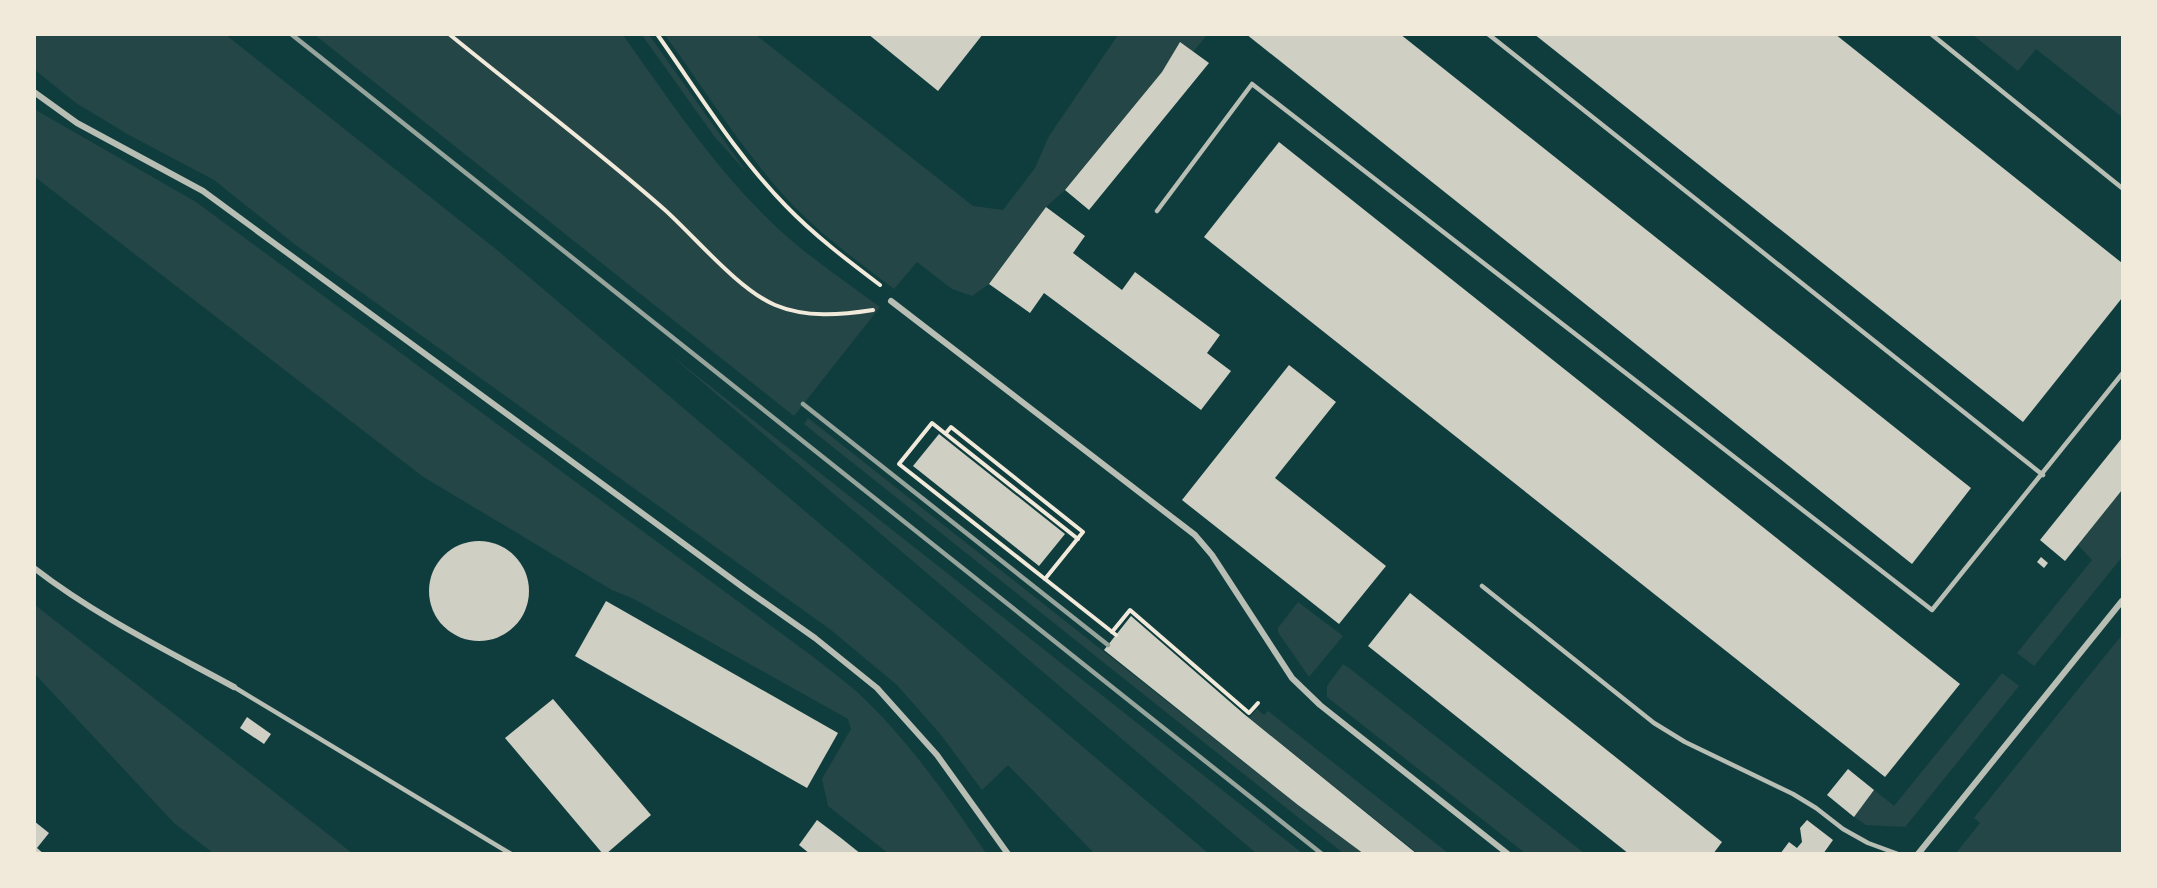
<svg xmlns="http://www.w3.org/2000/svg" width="2157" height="888" font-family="'Exo 2',sans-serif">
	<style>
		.green { fill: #244646 }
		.building { fill: #cfcfc3 }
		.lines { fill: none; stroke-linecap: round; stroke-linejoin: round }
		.path { stroke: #f1e9da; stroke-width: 4 }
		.service { stroke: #b8beb3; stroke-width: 4.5 }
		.minor { stroke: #b8beb3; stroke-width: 6 }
		.rail { stroke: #97a49c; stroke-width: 4.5 }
	</style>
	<rect width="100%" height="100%" fill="#0f3d3e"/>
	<g class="green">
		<polygon points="34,35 226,35 497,250 1208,853 1094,853 1008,765 982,790 941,735 897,685 831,630 297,246 214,180 129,135 76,103 35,70"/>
		<path d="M315,35H623C668,98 711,163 768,219C801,252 842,279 880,307L794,416Z"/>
		<polygon points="642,35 649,35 748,174 714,136"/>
		<path d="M665,35H756L973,206L1003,210L1035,168L1049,136L1118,35H1207L1193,52L1180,43L1162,72L1065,190L1046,207L989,284L972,296L952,289L917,262L894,289C857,261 820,234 788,200C742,150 705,90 665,35Z"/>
		<polygon points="1973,35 2122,35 2122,117 2036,49 2018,71"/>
		<path d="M34,109L196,202L812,656C827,668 842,679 856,691C907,738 948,797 986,853H888L828,806L822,779L851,729L848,719L632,598L612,590L422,476L35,177Z"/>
		<polygon points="668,353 1302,853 1256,853"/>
		<polygon points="808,418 1298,805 1364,853 1343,853 804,424"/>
		<polygon points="2122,490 2122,557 2034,666 2017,653 2092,560 2078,545"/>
		<polygon points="1298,602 1343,636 1309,677 1278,632 1278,628"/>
		<polygon points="35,605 352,853 213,853 174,823 35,674"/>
		<polygon points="2122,635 2122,853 1956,853 1980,823 1974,818"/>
		<polygon points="1343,664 1349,668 1584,853 1525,853 1327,697 1327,686"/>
		<polygon points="2002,673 2019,686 1905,827 1866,825 1854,817 1874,790 1894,806"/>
		<polygon points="1257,709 1264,715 1268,711 1448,853 1417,853 1249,718"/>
	</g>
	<g class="building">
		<polygon points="868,34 983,34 938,91"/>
		<polygon points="1246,34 1400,34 1971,488 1912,564"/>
		<polygon points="1534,34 1835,34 2122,263 2122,298 2023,422"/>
		<polygon points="1180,42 1209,63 1089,210 1065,190 1162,72"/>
		<polygon points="1279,142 1960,684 1885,777 1204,237"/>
		<polygon points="1046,207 1085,236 1073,253 1122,290 1135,272 1220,335 1207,353 1231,371 1201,410 1044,293 1030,313 989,284"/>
		<polygon points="1289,365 1336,402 1275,478 1386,566 1339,624 1182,500"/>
		<polygon points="939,434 1065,534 1039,566 913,466"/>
		<polygon points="2122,438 2122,490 2065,561 2040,540"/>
		<circle cx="479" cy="591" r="50"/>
		<polygon points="2041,557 2048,563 2044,568 2037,562"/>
		<polygon points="1410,593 1722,842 1713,854 1629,854 1368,646"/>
		<polygon points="606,601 838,733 807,788 575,656"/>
		<polygon points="1131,616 1244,714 1417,854 1364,854 1298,805 1104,650"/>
		<polygon points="553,699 651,815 606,854 603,854 505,738"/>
		<polygon points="247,717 271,734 264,744 240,728"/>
		<polygon points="1848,769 1874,790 1854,817 1827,795"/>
		<polygon points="817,820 841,838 861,854 810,854 799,845"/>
		<polygon points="1807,820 1833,840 1823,854 1780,854 1789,842 1797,848 1802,842 1800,828"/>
		<polygon points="34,821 49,833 37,848 44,854 34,854"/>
	</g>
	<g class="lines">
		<g class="path">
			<path d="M449,34C521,93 596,149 665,210C695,237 739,290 775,305C806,318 841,315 873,310"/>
			<path d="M657,34C698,92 736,155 786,206C814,235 847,260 880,285"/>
			<polyline points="946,433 951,427 1083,532 1045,579 1116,635"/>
			<polyline points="1045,579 899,464 932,423 1078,539"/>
			<polyline points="1112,632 1130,610 1249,713 1258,703"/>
		</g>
		<g class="service">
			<polyline points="1488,34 2043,475"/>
			<polyline points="1931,34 2122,188"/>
			<polyline points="1157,211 1252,84 1932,610 2122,374"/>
			<polyline points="1482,586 1654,723 1685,742 1793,794 1816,808 1843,829 1868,843 1898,854"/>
			<polyline points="234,687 511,854"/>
		</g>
		<g class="minor">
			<polyline points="34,92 77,123 203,191 744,588 815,638 877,688 937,755 1008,854"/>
			<polyline points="891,301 1195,535 1212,555 1292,678 1320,705 1508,854"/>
			<path d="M34,568C96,616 166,650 234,687"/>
			<polyline points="1918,854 2122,601"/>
		</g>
		<g class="rail">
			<polyline points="291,34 1322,854"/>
			<polyline points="803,404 1108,645"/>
		</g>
	</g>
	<rect width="2157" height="888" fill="none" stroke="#f1e9da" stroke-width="72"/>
</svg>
